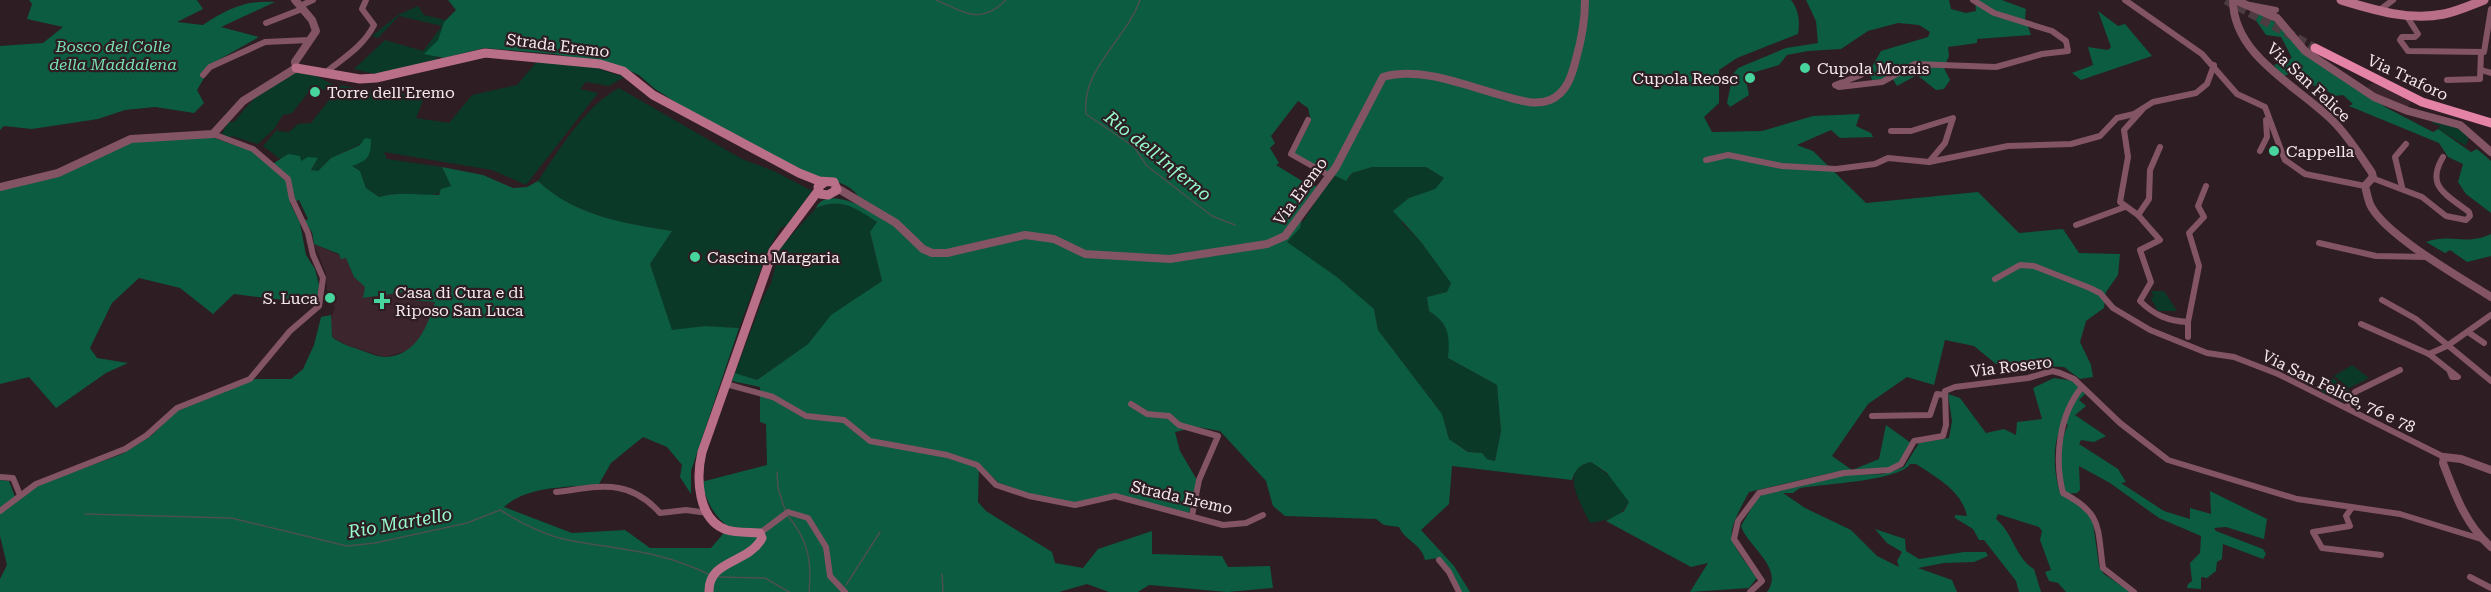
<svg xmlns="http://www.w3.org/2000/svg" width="2491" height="592" font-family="'Roboto Serif',serif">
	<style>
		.built { fill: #3d252d }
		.green { fill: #0a3927 }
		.forest { fill: #0b5c40; fill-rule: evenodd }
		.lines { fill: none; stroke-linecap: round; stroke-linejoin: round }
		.stream { stroke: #4a514c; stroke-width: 1.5 }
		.primary-tunnel { stroke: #4c3c41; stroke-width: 9; stroke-dasharray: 9 4.5; stroke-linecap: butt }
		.minor { stroke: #835464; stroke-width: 6 }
		.tertiary { stroke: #835464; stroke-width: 8 }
		.secondary { stroke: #ba6f89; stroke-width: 9 }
		.primary { stroke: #e483a6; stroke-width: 9 }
		.poi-dot { fill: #48d49d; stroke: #2e1d23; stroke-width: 2 }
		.labels { text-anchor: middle; stroke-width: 4.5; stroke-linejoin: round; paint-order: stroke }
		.street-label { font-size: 16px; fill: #f6eaee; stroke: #2e1d23 }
		.park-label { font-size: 16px; font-style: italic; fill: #79e0b2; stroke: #2e1d23 }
		.poi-label { font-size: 16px; fill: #f6eaee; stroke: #2e1d23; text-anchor: start }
		.water-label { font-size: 18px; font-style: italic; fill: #96fccd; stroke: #2e1d23 }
	</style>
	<rect width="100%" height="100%" fill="#2e1d23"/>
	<g class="built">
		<polygon points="2374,81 2412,101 2407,108 2370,91 2367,88"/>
		<polygon points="314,244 346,258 354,277 365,287 364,298 404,291 411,295 413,300 435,302 429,322 417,342 407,351 384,357 349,346 332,337 330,321 335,308 327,290 326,273"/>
	</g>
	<g class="green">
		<polygon points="418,6 424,15 445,20 438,40 436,58 441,60 379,75 354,69 385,40 423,51 442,26 399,16 378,38 372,36 398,15"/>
		<path d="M539,59L581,63L624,77L609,86L586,82L580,89L598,93L526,185L492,170L384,152L387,159L442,167L451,186C427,205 406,189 379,197L366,188L360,171L351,166C368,161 370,156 371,139L331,158L318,171H311L318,158L300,161L288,154L280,159L263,146L279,127L277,131L289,132L298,124L311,123L341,85L382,94L387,91L417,97L423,101L416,118L449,123L472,95L517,85Z"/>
		<path d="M299,72L312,74L336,86L333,90L311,89L292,113L283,115L274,129L258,144L232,136L228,139L222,134L228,122H234C250,102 272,76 299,72Z"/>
		<path d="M619,88L742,159L774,171L812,191L787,225L780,229L768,250L739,328L705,326L672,331L650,264L672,231C624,223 575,216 538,181C559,150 585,106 619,88Z"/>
		<polygon points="2432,119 2454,125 2469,136 2466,146 2438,129 2440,126 2432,123"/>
		<path d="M1372,167H1426L1444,178L1436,189L1409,198L1402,223L1421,242L1452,284L1447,292L1427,297L1429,311C1449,324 1451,335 1448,358L1497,385L1501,431L1495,461L1487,459L1482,453L1469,452L1449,439L1442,414L1378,330L1374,309L1337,277L1286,242C1303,226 1319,194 1334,173L1349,179L1352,173Z"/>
		<polygon points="833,202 855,207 877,222 870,233 882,281 832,315 808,344 757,380 735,373 763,298 771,283 780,248 816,208"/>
		<polygon points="2151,291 2164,291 2177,311 2158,311 2150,297 2154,297"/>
		<polygon points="2352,365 2369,378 2349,388 2334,376"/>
		<polygon points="2333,378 2349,390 2345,403 2320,391 2329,387 2325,383"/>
		<path d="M1591,462L1612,478L1629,502C1621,517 1606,521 1590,523C1581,504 1558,469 1591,462Z"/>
	</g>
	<g class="forest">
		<path d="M29,0H197L203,9L177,22L203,25C227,9 246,0 275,2L221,27L259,37L213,63L197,90L204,103L194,113L155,107L125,110L98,119L32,129L4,126L0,130V46L43,43L63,27L27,19L32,4Z"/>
		<path d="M448,0H1791C1799,10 1800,22 1798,34L1737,58L1719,70V103L1704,117L1712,132L1762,131L1813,116L1860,114L1856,126L1871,133L1873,137L1840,138L1831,130L1797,145L1813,151L1866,203L1978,192L2019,233L2063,229L2079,253L2120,254L2118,275L2106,292L2104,308L2086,321L2080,342L2091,365L2093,377L2080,379L2064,367L1996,364L1974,346L1945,340L1934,385L1907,377L1868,404L1832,456L1852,470L1879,459L1886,425L1911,443L1900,463L1889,468L1831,473L1749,492C1724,539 1726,535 1757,578L1749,588L1690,592L1708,563L1691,567L1606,521L1624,511L1629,502L1607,473L1591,462C1580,464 1575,470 1572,480L1452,466L1449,504L1421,530L1454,566L1470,592H1461L1438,558L1425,560C1422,544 1404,540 1399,527L1384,525L1376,519L1285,516L1273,506L1266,481L1220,431L1197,427L1175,432L1180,451L1197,480L1189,513L1112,494L1078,503L1035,496L999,483L979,464L978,502L986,511L1052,552L1055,563L1083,568L1098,549L1152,531V554L1222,556L1228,567L1270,566L1273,588L1227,592L1149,585L1138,592H1109L1087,584L1059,592H0V579L7,565L0,536V480L9,481L15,497L38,485L122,454L151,436L177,411L255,379H291L303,369L314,345L321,317L331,315L332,337C341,344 352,347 363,351C369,353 378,357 385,357C416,356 427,327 435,302L413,300L411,295L404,292L363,298L365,287L354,277L346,258L341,259L339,254L314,244L312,232L304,221L308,219L299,200L290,203L300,223L306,255L315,269L319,285L317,304L234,294L213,314L180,288L139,278L112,303L90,348L97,358L128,363L106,373L56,408L29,377L0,384V188L71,169L127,142L211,137L252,151L271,165L288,154L300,156L301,161L308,157L318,158L311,170L318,171L331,158L360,145L365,138L371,139C371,156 368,161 352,166L360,171L366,188L379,197C398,191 419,195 439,195L441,189L451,186L442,167L483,175L513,188L527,187L538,181C575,216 624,223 672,231L650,264L672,330L705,326L739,328L691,471V494L680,477L682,465L667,447L643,437L611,463L599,484C568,488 528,485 504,507L572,533L625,530L650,548H711L729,527C713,516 707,501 701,482L767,465L766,424L760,422V387L732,381L735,373L757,380L808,344L831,315L882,281L870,232L877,222C855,208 842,197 816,208C824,190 850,201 864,207C857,187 839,180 818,178L705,121L655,89L639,75L619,66L554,54L484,48L444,58L424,54L438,40L444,22L456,10ZM1298,101L1308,108L1311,121L1293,155L1346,181L1352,173L1372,167H1426L1444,178L1435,189L1409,198L1393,211L1421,242L1451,283L1447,292L1427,297L1429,311C1449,324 1450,335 1448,358L1497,385L1501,431L1495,461L1487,459L1482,453L1468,452L1449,439L1442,414L1378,330L1374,309L1337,277L1287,242L1300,228L1302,219L1320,187L1307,184L1276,165L1279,163L1270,148L1275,143L1271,136Z"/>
		<polygon points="1806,0 1949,0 1951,9 1966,13 1976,11 1975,0 2002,0 2026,9 2025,18 2031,35 1977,39 1977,43 1948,47 1949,56 1944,68 1950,80 1944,89 1936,90 1917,75 1897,86 1892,78 1872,80 1869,72 1881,51 1928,37 1930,32 1919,25 1898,23 1868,31 1841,49 1808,51 1787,55 1779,65 1745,75 1749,95 1730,107 1727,103 1733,74 1738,68 1786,48 1818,43 1816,21"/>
		<polygon points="2098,11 2118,26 2125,24 2152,56 2081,80 2072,73 2093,65 2088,47 2108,50 2111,47"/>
		<path d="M2257,12C2285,24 2284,35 2304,54L2387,108L2433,132L2438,129L2471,152L2477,149L2491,161V213L2466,194L2458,182L2463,164L2448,157L2439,143L2349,106L2353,104L2343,95L2335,96L2319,86L2307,85L2291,73L2282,77L2274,65L2292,58L2281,37L2266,35L2255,19Z"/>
		<path d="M2491,234V256L2467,262L2450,250L2445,253L2426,242C2450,233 2466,246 2491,234Z"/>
		<path d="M2054,378L2074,381L2085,394L2079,400L2086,406L2075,415L2106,436L2094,442L2081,440L2079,444L2118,469L2126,482L2121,483L2164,511L2190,519V508L2211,514L2210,491L2267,519L2264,539L2226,527L2214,528L2216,531L2263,549L2266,554L2263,559L2223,544L2222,559L2217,562L2216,571L2207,578L2201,577V589L2187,588L2188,584L2192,581L2190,563L2200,553L2201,536L2159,518L2110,483L2079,466L2080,490L2077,493L2065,494C2057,475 2059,442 2068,425L2065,423C2050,438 2054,477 2061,495L2078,503L2092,516L2099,566L2104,574L2131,592H2066L2058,583L2049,581L2045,572L2051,570L2040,540L2042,531L2039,527L1998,514L1996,519C2013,533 2016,559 2034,569L2041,592H2019L2016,581L1984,540H1979L1973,529L1955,518V515L1967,516C1962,491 1936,477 1916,464H1910C1899,481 1823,484 1800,488L1793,493H1783L1805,508L1851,530L1877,556L1899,567L1897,561L1902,552L1887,543L1875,529L1905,539L1906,551L1919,559L1964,552H1986L1988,556L1974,562L1944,563L1918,568L1952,580L1957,592H1767C1785,568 1747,546 1741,526L1756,500L1762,495L1845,475L1883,474L1896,470L1904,467L1919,443L1949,438L1952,421L1948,394L1960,398L1986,433L2004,429L2016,435L2017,422L2042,419L2033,388Z"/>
	</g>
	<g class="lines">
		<g class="stream">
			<path d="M936,0C965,12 980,26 1006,0"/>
			<path d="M1140,0C1126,40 1081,69 1086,114L1134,147L1147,166L1212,216L1235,225"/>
			<polyline points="777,472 778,488 785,510"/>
			<path d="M85,514L231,518L347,546L375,543L467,523L500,510C521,523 543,535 568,540C619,550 660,550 708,574"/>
			<path d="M788,516C808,540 812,561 809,592"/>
			<polyline points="942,574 943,592"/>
			<polyline points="718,577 765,578 789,592"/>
			<polyline points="846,585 880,532"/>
		</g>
		<polyline class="primary-tunnel" points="2226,0 2315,48"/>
		<g class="minor">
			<polyline points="2125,0 2202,54 2237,94 2265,107 2284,158"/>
			<polyline points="2250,5 2276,10"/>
			<polyline points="300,6 313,0"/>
			<polyline points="2381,9 2393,0"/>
			<polyline points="2406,15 2418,34 2415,37 2402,37 2400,40 2408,51 2484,52 2491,9"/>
			<polyline points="266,23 302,9"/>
			<polyline points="2481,70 2491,73"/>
			<path d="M325,73C343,58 363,47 374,25L362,9L366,0"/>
			<polyline points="203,75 210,67 265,42 309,40"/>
			<polyline points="1861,75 1835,85 1839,87 1882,82 1915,64 1996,67 2042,54 2068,51 2066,41 2052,31 1994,13 1973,0"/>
			<polyline points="2447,80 2480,79 2481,52"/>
			<path d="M2142,110L2124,130L2128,157L2120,202L2138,215L2160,240L2140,250L2151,282L2140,301C2154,315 2168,321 2188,322L2199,266L2189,233L2204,217L2198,206L2206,186"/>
			<polyline points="1308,120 1291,154 1330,176"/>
			<polyline points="1891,131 1911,131 1953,118 1945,143 1929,162"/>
			<polyline points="2260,151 2267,137 2266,120"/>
			<polyline points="1706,160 1728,155 1782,166 1836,169 1875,164 1888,158 1929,162 2008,146 2071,144 2100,136 2117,118 2134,114 2153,102 2196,93 2207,84 2214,65"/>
			<polyline points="2285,160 2305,174 2365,186"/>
			<path d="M2372,178L2422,197L2446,216L2466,220L2470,216L2469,212C2447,195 2425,187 2443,157"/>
			<polyline points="2402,187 2395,157 2406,144"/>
			<polyline points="2138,215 2149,199 2150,170 2160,147"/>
			<polyline points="2076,225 2125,207"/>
			<polyline points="2319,243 2376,256 2427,257"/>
			<polyline points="1995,279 2020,265 2034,266 2090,288 2100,293 2113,308 2150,330 2207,353 2234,357 2278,374 2444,457"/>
			<polyline points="2382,300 2416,319 2491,381"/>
			<polyline points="2188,322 2188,337"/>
			<polyline points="2361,324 2429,354 2458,377 2452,377 2450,372"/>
			<polyline points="2468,332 2484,343"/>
			<polyline points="2429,354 2447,346 2491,315"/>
			<polyline points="726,384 773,397 806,416 844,420 870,441 947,455 977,465 996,485 1029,496 1075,505 1115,496 1223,525 1246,523 1263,515"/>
			<path d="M2082,387C2059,415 2054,458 2063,493C2103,514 2097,527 2103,568L2134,592"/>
			<polyline points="1131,404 1147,414 1169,416 1179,425 1218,436 1199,480 1192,516"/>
			<polyline points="2347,407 2355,392 2400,370"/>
			<polyline points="1872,416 1930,415 1937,394 1944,395"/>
			<polyline points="0,477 13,478 20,495"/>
			<path d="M556,492C599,487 628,477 660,513L686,510L708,513"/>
			<polyline points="2351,509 2346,516 2350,526 2313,532 2322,548 2381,555"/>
			<polyline points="0,511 36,484 125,449 147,435 177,408 250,379 290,331 319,306 323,278 313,255 308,233 292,199 288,179 253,149 213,134"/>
			<polyline points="760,533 788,512 808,518 826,547 830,576 845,592"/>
			<polyline points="1439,560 1449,572 1459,592"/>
			<polyline points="2470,577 2491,588"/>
			<polyline points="1750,592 1762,581 1734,539 1738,521 1759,493 1844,473 1889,470 1901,464 1914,441 1943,436 1946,425 1945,391 1955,387 2028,378 2052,371 2060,373 2074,379 2120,423 2168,460 2297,499 2400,514 2481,539"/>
		</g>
		<g class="tertiary">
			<path d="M2233,0C2233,56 2298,86 2333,121C2348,136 2360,155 2372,173L2373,177L2365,186C2367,193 2368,202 2372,208C2389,237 2461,278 2491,297"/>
			<polyline points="2235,0 2277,18 2305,51 2374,97 2408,111 2460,125 2491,152"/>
			<polyline points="0,187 58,173 131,139 213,134 243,101 296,68 295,62 316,31 312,20 295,0"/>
			<path d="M837,188L896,223L923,249L932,253H947L1025,235L1054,239L1085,254L1170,259L1267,244L1285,236L1336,167L1383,77C1422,66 1466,86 1504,96C1519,100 1535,106 1550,100C1567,93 1572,75 1576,59C1582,38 1585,21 1585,0"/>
			<path d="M2491,470L2461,459L2444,457L2443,463C2455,494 2465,524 2491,547"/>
		</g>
		<g class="secondary">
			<path d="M2341,0C2374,10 2409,21 2444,14C2458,11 2471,5 2484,0"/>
			<polyline points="296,68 360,79 376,78 485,53 600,64 623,71 653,95 799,173 819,181 834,182 837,190 828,195 820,194 818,187 825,182"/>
			<path d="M709,592C708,559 749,564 762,538L760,533C750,532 737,533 727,530C697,520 696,477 702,452L773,251L818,191"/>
		</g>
		<polyline class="primary" points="2315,48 2422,102 2491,123"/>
	</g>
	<g class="poi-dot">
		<circle cx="1805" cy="68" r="6"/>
		<circle cx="1750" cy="78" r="6"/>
		<circle cx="315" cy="92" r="6"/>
		<circle cx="2274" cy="151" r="6"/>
		<circle cx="695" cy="257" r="6"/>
		<circle cx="330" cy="298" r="6"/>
		<path d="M379 292h6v6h6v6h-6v6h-6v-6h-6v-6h6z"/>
	</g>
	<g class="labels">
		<g class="street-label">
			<text transform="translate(558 45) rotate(7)" y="6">Strada Eremo</text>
			<text transform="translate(2408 77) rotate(25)" y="6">Via Traforo</text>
			<text transform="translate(2309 82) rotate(43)" y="6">Via San Felice</text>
			<text transform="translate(1300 191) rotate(-54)" y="6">Via Eremo</text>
			<text transform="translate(2011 366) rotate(-7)" y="6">Via Rosero</text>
			<text transform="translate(2339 391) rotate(26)" y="6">Via San Felice, 76 e 78</text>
			<text transform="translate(1182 497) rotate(13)" y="6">Strada Eremo</text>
		</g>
		<g class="park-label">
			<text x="113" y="52">Bosco del Colle<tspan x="113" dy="18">della Maddalena</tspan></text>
		</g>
		<g class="poi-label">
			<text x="1817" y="74">Cupola Morais</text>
			<text x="1738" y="84" text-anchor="end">Cupola Reosc</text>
			<text x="327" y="98">Torre dell'Eremo</text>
			<text x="2286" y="157">Cappella</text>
			<text x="707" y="263">Cascina Margaria</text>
			<text x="395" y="298">Casa di Cura e di<tspan x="395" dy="18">Riposo San Luca</tspan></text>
			<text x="318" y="304" text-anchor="end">S. Luca</text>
		</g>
		<g class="water-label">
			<text transform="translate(1158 156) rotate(39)" y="6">Rio dell'Inferno</text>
			<text transform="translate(400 523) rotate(-10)" y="6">Rio Martello</text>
		</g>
	</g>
</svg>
